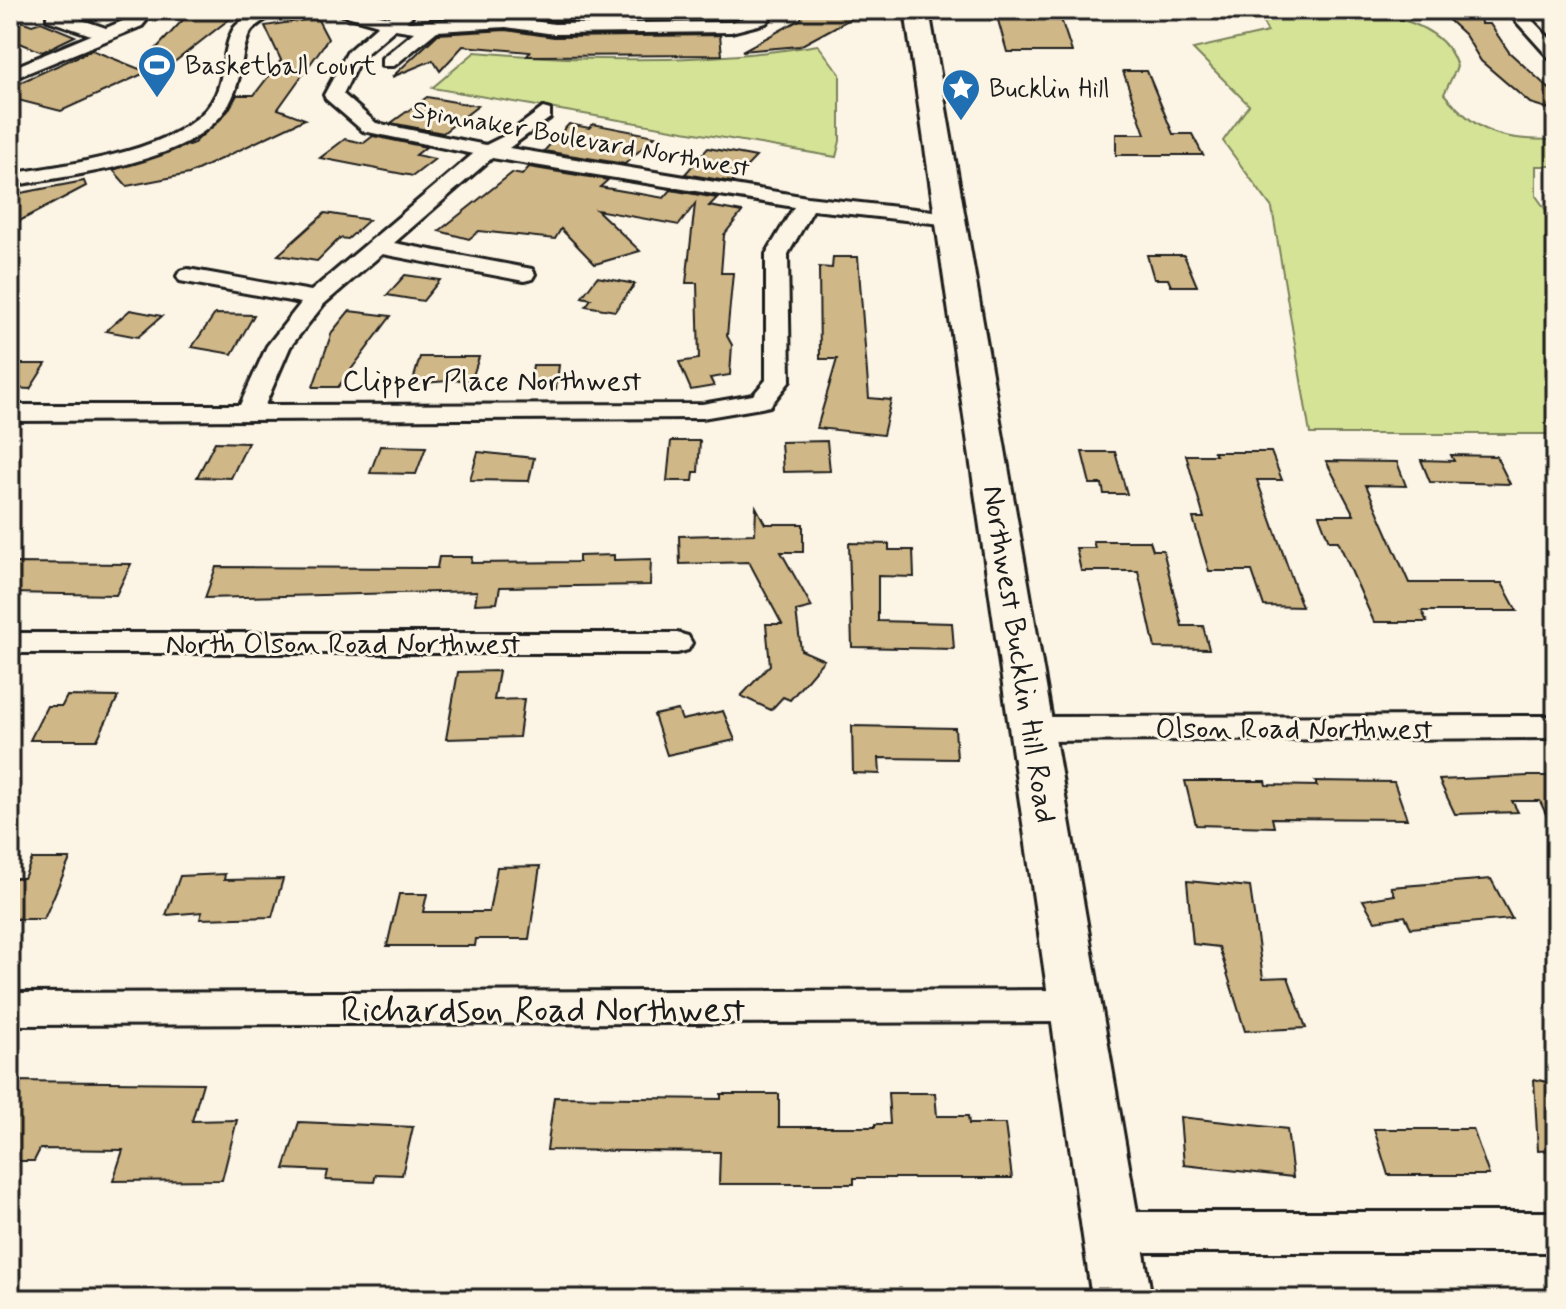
<svg xmlns="http://www.w3.org/2000/svg" width="1566" height="1309" font-family="Mynerve,sans-serif">
	<style>
		.green { fill: #d5e397; stroke: #78805a; stroke-width: 2 }
		.building { fill: #cfb787; stroke: #1c1c1c; stroke-width: 2 }
		.lines { fill: none; stroke-linecap: round; stroke-linejoin: round }
		.street-casing { stroke: #1c1c1c; stroke-width: 6 }
		.secondary-casing { stroke: #1c1c1c; stroke-width: 6 }
		.street { fill: #fcf5e5; fill-rule: evenodd }
		.secondary { fill: #fcf5e5; fill-rule: evenodd }
		.labels { text-anchor: middle; stroke-width: 6; stroke-linejoin: round; paint-order: stroke }
		.far-poi-label { font-size: 26px; fill: #1c1c1c; stroke: #fcf5e5; text-anchor: start }
		.far-street-label { font-size: 26px; fill: #1c1c1c; stroke: #fcf5e5 }
		.street-label { font-size: 30px; fill: #1c1c1c; stroke: #fcf5e5 }
		.near-street-label { font-size: 36px; fill: #1c1c1c; stroke: #fcf5e5 }
	</style>
	<rect width="100%" height="100%" fill="#fcf5e5"/>
	<filter id="ink" filterUnits="userSpaceOnUse"><feTurbulence type="fractalNoise" baseFrequency=".0125" numOctaves="2"/><feDisplacementMap in="SourceGraphic" scale="16" xChannelSelector="R" yChannelSelector="G"/><feConvolveMatrix kernelMatrix="1 2 1 2 8 2 1 2 1" color-interpolation-filters="sRGB"/></filter>
	<g filter="url(#ink)">
		<g class="green">
			<path d="M1256,10C1316,10 1439,0 1457,67L1444,94C1481,137 1502,139 1556,140V166H1536V196L1556,224V434H1310L1272,208L1223,141L1249,105L1193,49L1268,32Z"/>
			<path d="M818,45L840,74V141L836,157L432,88L475,52C587,62 706,64 818,45Z"/>
		</g>
		<g class="building">
			<polygon points="192,10 241,10 168,67 141,65"/>
			<polygon points="458,10 718,10 719,19 554,21 506,14 451,17"/>
			<polygon points="1438,10 1480,10 1481,24 1490,24 1509,52 1556,95 1556,111 1530,103 1481,61 1465,35"/>
			<polygon points="803,11 861,13 800,46 742,51 801,19"/>
			<polygon points="996,13 1060,16 1072,52 1007,52"/>
			<polygon points="10,17 32,25 41,22 75,36 42,52 10,39"/>
			<polygon points="317,18 328,39 278,109 305,119 189,174 127,186 113,170 194,143 228,111 237,95 254,95 281,60 265,26"/>
			<polygon points="506,30 554,37 720,35 722,55 527,56 530,52 463,46 440,71 433,60 392,77 438,34"/>
			<polygon points="92,50 147,72 61,111 10,98 10,87"/>
			<polygon points="1123,71 1147,71 1173,134 1192,134 1203,155 1116,155 1116,134 1145,134"/>
			<polygon points="427,97 478,106 443,133 391,123"/>
			<polygon points="569,124 589,128 593,124 655,136 625,164 544,151"/>
			<polygon points="373,136 426,147 416,155 435,159 413,176 320,158 345,139 364,143"/>
			<polygon points="708,148 756,157 732,182 685,174"/>
			<polygon points="529,167 608,180 600,187 664,198 671,190 717,198 709,206 742,212 724,235 721,273 733,273 727,336 732,345 730,375 710,378 714,386 691,390 679,362 699,359 697,283 686,283 695,204 679,225 597,210 640,251 595,264 561,229 555,239 479,231 469,239 439,231 512,173 522,175"/>
			<polygon points="84,181 86,186 10,226 10,195"/>
			<polygon points="325,213 369,220 348,239 340,238 317,261 278,255"/>
			<polygon points="1147,255 1184,255 1197,286 1171,286 1168,279 1154,279"/>
			<polygon points="833,257 858,257 869,398 891,400 883,435 817,428 837,359 820,359 819,267 832,268"/>
			<polygon points="405,275 440,280 423,301 387,295"/>
			<polygon points="597,277 635,284 615,311 586,306 591,299 582,297"/>
			<polygon points="130,310 162,316 138,337 106,331"/>
			<polygon points="349,311 391,316 338,387 313,387 332,332"/>
			<polygon points="215,314 254,315 232,354 192,347"/>
			<polygon points="420,357 479,357 472,379 412,384"/>
			<polygon points="10,364 46,364 30,389 10,388"/>
			<polygon points="533,365 559,365 556,389 529,390"/>
			<polygon points="671,441 700,441 698,472 694,472 693,481 667,481"/>
			<polygon points="827,441 830,471 783,472 781,442"/>
			<polygon points="215,442 248,443 231,478 197,477"/>
			<polygon points="380,446 426,447 416,474 370,473"/>
			<polygon points="478,452 534,458 529,481 470,480"/>
			<polygon points="1082,452 1115,452 1127,494 1104,494 1102,484 1090,484"/>
			<polygon points="1214,452 1271,452 1282,480 1257,480 1302,607 1264,606 1252,571 1209,571 1193,518 1204,518 1186,455 1216,455"/>
			<polygon points="1451,455 1496,456 1510,484 1430,482 1421,460 1454,461"/>
			<polygon points="1326,461 1397,462 1406,486 1366,485 1409,583 1502,583 1517,611 1422,611 1427,622 1374,622 1338,541 1329,541 1319,515 1354,515"/>
			<polygon points="756,507 765,524 803,524 803,552 781,552 812,607 796,611 801,650 824,660 790,700 783,697 771,710 741,696 770,665 766,624 782,624 749,562 680,564 679,536 755,534"/>
			<polygon points="1093,541 1150,541 1153,550 1163,550 1182,626 1203,626 1209,649 1155,648 1138,571 1081,571 1076,548 1095,548"/>
			<polygon points="849,543 889,544 889,550 913,550 914,577 878,576 878,621 952,623 954,649 852,647"/>
			<polygon points="614,555 614,560 651,559 650,585 500,587 497,603 475,604 477,591 205,598 216,567 437,568 439,557 472,557 471,563 579,562 579,556"/>
			<polygon points="10,563 131,564 116,595 10,593"/>
			<polygon points="499,671 494,700 524,699 519,737 446,739 458,672"/>
			<polygon points="67,696 118,697 97,740 30,740 47,706 62,706"/>
			<polygon points="678,710 682,720 723,711 735,740 667,755 654,715"/>
			<polygon points="852,726 955,728 957,759 879,758 880,774 853,773"/>
			<polygon points="1529,776 1556,776 1556,836 1540,801 1512,801 1518,812 1455,814 1439,780"/>
			<polygon points="1185,781 1265,781 1266,785 1317,786 1315,781 1394,782 1407,819 1272,818 1274,827 1196,825"/>
			<polygon points="32,859 70,859 44,919 10,919 10,878 24,878"/>
			<polygon points="540,866 529,939 476,939 475,946 387,946 399,894 427,894 423,912 489,912 497,867"/>
			<polygon points="225,874 224,880 283,879 272,917 200,919 202,912 166,915 180,876"/>
			<polygon points="1491,879 1512,919 1411,928 1405,916 1375,921 1363,900 1395,895 1391,887"/>
			<polygon points="1187,881 1250,887 1263,978 1288,977 1306,1028 1245,1031 1219,947 1193,944"/>
			<polygon points="1534,1079 1556,1084 1556,1150 1538,1151"/>
			<polygon points="10,1081 203,1083 192,1121 237,1120 222,1180 113,1181 123,1150 40,1149 34,1161 10,1161"/>
			<polygon points="888,1093 935,1093 937,1116 968,1116 969,1124 1005,1124 1012,1178 854,1178 854,1184 719,1184 720,1152 547,1150 554,1097 721,1099 721,1094 779,1094 779,1127 875,1127 875,1124 890,1124"/>
			<polygon points="1180,1117 1287,1129 1293,1177 1184,1165"/>
			<polygon points="299,1122 413,1127 402,1175 376,1174 374,1182 326,1180 328,1171 284,1169"/>
			<polygon points="1374,1129 1473,1129 1489,1175 1388,1175"/>
		</g>
		<g class="lines">
			<g class="street-casing">
				<g id="street">
					<polygon points="138,10 155,10 142,26 10,80 10,69 91,35 47,20 47,12 59,12 106,28 130,18"/>
					<path d="M259,10H278C271,18 255,23 250,33C239,53 244,82 226,109C189,164 71,175 10,186V174C66,164 190,152 216,94C225,74 223,46 234,28C239,21 252,15 259,10Z"/>
					<path d="M326,10H356L389,17L400,10H419L406,21L409,22L506,17L554,24L730,22L754,15L759,10H777L766,23L731,32L554,34L506,27L437,31L394,66H382V58L414,32L395,29L360,59L343,94L376,123L486,145L508,134L543,108L550,110V118L509,148L807,197L951,213L962,219L951,225L813,210L788,254L790,381L770,406L761,408L702,418L10,421V405H240L267,346L301,303L180,281L177,276L180,271L188,269L311,291L473,154L363,131L326,99L324,95L348,51L378,25ZM492,158L794,207L766,254V380L753,395L702,404L265,405L290,347L324,304L382,254L524,281L532,279L535,274L532,269L394,243Z"/>
					<polygon points="1522,10 1539,10 1532,20 1556,45 1556,60 1550,59 1515,20"/>
					<polygon points="10,633 677,633 688,636 692,643 688,650 677,653 10,653"/>
					<polygon points="1556,716 1556,738 1032,741 1021,737 1016,729 1021,721 1032,717"/>
					<polygon points="1075,990 1088,995 1094,1006 1088,1017 1075,1022 10,1025 10,993"/>
					<polygon points="1112,1212 1556,1212 1556,1252 1112,1252 1097,1246 1091,1232 1097,1218"/>
				</g>
			</g>
			<g class="secondary-casing">
				<polygon id="secondary" points="905,10 929,10 1152,1299 1092,1299"/>
			</g>
			<use href="#street" class="street"/>
			<use href="#secondary" class="secondary"/>
		</g>
	</g>
	<defs>
		<g id="stadium-pin" transform="scale(2)"><path d="M0 17L-7.5 6A9.5 9.5 0 1 1 7.5 6Z" fill="#1f6fb2" stroke="#fcf5e5"/><path d="M0-5a6.5 5 0 1 0 0 10a6.5 5 0 1 0 0-10ZM-3.5-1.8h7v3.6h-7Z" fill="#fff"/></g>
		<g id="sight-pin" transform="scale(2)"><path d="M0 17L-7.5 6A9.5 9.5 0 1 1 7.5 6Z" fill="#1f6fb2" stroke="#fcf5e5"/><path d="M0-6L1.8-2.2L6-1.7L2.9 1.2L3.7 5.4L0 3.3L-3.7 5.4L-2.9 1.2L-6-1.7L-1.8-2.2Z" fill="#fff"/></g>
	</defs>
	<g fill-rule="evenodd">
		<use href="#stadium-pin" x="157" y="65"/>
		<use href="#sight-pin" x="961" y="88"/>
	</g>
	<g class="labels">
		<g class="far-poi-label">
			<text x="185" y="74">Basketball court</text>
			<text x="989" y="97">Bucklin Hill</text>
		</g>
		<g class="far-street-label">
			<text transform="translate(581 138) rotate(10)" y="9">Spinnaker Boulevard Northwest</text>
		</g>
		<g class="street-label">
			<text x="492" y="390">Clipper Place Northwest</text>
			<text x="343" y="653">North Olson Road Northwest</text>
			<text transform="translate(1020 654) rotate(81)" y="10">Northwest Bucklin Hill Road</text>
			<text x="1294" y="738">Olson Road Northwest</text>
		</g>
		<g class="near-street-label">
			<text x="543" y="1021">Richardson Road Northwest</text>
		</g>
	</g>
	<rect width="1566" height="1309" fill="none" stroke="#fcf5e5" stroke-width="40"/>
	<rect x="20" y="20" width="1526" height="1269" fill="none" stroke="#1c1c1c" stroke-width="3" filter="url(#ink)"/>
</svg>
